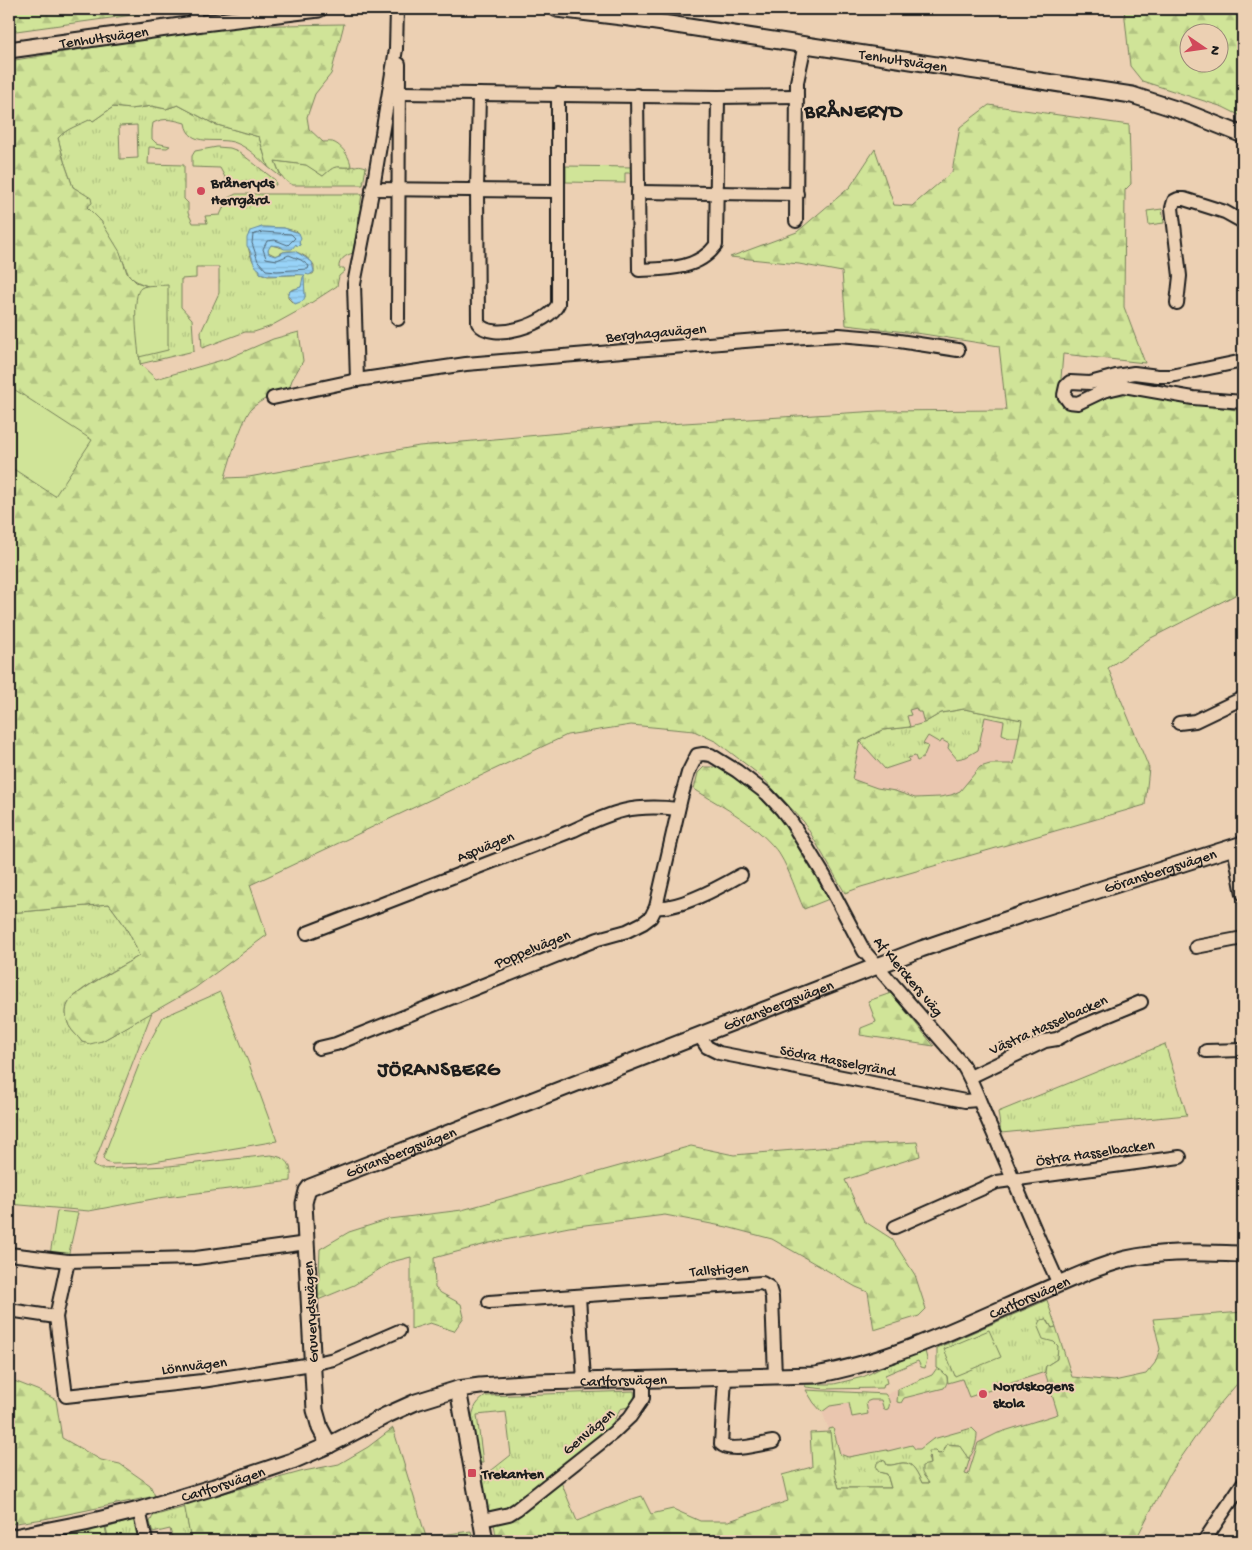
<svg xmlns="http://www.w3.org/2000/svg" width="1252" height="1550" font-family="'Gochi Hand',sans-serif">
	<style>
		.built { fill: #eac6af }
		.grass { fill: url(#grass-tufts); stroke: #76805a; fill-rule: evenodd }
		.forest { fill: url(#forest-firs); stroke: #76805a; fill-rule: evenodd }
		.green { fill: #d0e498; stroke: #76805a }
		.water { fill: url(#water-rules); stroke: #668aa0 }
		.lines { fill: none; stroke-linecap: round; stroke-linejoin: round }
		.shore { stroke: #4e6574; stroke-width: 1 }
		.minor-casing { stroke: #1c1c1c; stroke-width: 16 }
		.tertiary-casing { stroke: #1c1c1c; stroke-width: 19 }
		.minor { stroke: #ecd0b3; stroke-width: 12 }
		.tertiary { stroke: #ecd0b3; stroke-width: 15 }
		.poi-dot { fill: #d1495b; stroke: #ecd0b3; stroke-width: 2 }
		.labels { text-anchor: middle; stroke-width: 4; stroke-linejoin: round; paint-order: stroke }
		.street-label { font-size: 15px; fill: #1c1c1c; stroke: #ecd0b3 }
		.poi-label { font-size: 15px; font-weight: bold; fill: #1c1c1c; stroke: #ecd0b3; text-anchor: start }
		.district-label { font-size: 20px; font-weight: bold; letter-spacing: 1px; fill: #1c1c1c; stroke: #ecd0b3 }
	</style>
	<defs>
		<pattern id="grass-tufts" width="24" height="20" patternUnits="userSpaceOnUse" patternTransform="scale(1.25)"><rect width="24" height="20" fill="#d0e498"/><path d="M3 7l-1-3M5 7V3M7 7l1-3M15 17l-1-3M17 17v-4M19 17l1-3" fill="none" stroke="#b2c382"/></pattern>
		<pattern id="forest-firs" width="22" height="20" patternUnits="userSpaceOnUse" patternTransform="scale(1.25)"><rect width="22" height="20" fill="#d0e498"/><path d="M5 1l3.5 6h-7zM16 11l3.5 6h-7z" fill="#b2c382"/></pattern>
		<pattern id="water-rules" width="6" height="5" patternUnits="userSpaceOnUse" patternTransform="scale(1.25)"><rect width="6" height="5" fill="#98d3f8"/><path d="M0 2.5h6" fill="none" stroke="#82b5d4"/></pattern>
	</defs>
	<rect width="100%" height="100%" fill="#ecd0b3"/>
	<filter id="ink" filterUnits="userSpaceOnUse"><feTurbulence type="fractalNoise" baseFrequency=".02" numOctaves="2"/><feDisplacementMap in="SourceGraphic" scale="10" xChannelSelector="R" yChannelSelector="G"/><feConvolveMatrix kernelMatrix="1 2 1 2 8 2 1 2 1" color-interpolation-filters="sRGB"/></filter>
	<g filter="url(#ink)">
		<g class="built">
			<polygon points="916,707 921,712 924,723 935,716 964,709 1023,720 1014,764 990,764 980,767 960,791 951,795 940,797 915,798 895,791 878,789 852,779 860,741 910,715 909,710"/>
			<polygon points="1047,1300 1082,1409 1055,1415 998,1433 978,1443 969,1475 839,1488 835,1475 830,1432 822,1412 814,1403 810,1393 885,1395 932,1375 937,1368 937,1348"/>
		</g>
		<g class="grass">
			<path d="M178,105L214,124L259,137L268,167C258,158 249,148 236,143C218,136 189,149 185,123C174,120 164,117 153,123L152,130V139L156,143L170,146L167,148L149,147L148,164L184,165V199L188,203V213L193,223H207L205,216L220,215L228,198L236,194H362L353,253C346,255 338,260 339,268H344L345,271L339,276L337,286L300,310L269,327L254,332H245L202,348L201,332L219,293V267H196V278L181,279V307L192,319L194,351L140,364L136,305L144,286H147C136,281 128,279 125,265L101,221L87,207L79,191L73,187L64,161L58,138C67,128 80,124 91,119L93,121L113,107L131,109L152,106L166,109ZM137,125L138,158L120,159L119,126ZM262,227L284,228L298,232L301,239L299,242L300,245L296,244L283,248L271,245L268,247V252L276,256C279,255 281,252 284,252C294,248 309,257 314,265V272L313,274L268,276L260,273V270C251,263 245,244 249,233ZM304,280L305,297L293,303L288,298V293L291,290L301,287Z"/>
			<polygon points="217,147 230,148 238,151 275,180 276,185 231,185 227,181 220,168 192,167 192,156 195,151"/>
			<path d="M275,161L307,165L323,176C338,162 333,168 350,167C358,166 358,164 366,167L363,185H293C282,181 279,171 275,161Z"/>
			<polygon points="964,709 1023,720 1019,737 1009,737 1002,734 1004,721 985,717 978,750 966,757 957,759 948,748 949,744 942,740 940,743 928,736 923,744 928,746 923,758 917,761 915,756 908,758 909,761 885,769 860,741 883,730 910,727 924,723 941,713"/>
			<path d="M109,904C122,921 132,935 139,956C124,965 74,990 68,1004C65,1010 66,1018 68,1023C70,1030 78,1036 82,1042L102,1041L152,1012L93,1166L100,1169L169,1166L271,1155C288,1158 292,1163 291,1181L158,1198L89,1211L9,1204V1021L11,1007L9,975V913Z"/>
			<polygon points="1165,1044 1187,1115 1001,1133 998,1112"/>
			<polygon points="57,1211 78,1213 68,1257 50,1255"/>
			<polygon points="1047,1300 1056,1327 1052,1328 1048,1321 1054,1342 1057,1344 1059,1349 1057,1359 1046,1366 1045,1372 969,1397 962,1379 948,1383 947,1376 937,1368 937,1348"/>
			<polygon points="925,1351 927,1359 925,1368 921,1367 918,1361 885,1375 887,1383 884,1384 883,1388 825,1389 806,1387 804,1384 834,1384 863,1377 881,1368"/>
			<path d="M806,1390L885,1394C889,1399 891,1403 888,1409L884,1410L881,1400H871L866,1402L868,1414L852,1417L849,1403L830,1406L822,1412L814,1403Z"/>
			<path d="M634,1391L635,1402L632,1406L620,1409L611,1426L513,1508L488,1514L481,1472L492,1470L511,1455L506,1412L477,1415L483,1463H479C475,1443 462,1409 486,1396Z"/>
			<path d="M833,1428L840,1454L848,1457L887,1450L888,1451L912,1445L915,1449H920L933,1439L972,1428L977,1433C977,1441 974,1453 968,1459L960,1448L946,1447L943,1453L939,1454L935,1451L928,1457L930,1464C927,1468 926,1478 929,1483H922C918,1476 914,1462 903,1463C897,1463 893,1466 887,1465L885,1461L879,1472L887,1474L891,1488H839L835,1475L829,1429Z"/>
			<polygon points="185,1507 191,1541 173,1541 170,1529 153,1533 150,1522 153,1516"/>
			<polygon points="133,1520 136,1522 140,1535 123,1541 109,1541 106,1528"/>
		</g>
		<g class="forest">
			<polygon points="9,9 148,9 147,13 9,32"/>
			<path d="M1124,9H1243V117L1223,107L1142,81L1130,66ZM1220,32V62H1190V32Z"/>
			<path d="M344,24L331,74L315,94L307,117L309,129L323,142C327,142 332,141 335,143C343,147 351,159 351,167C335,168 337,163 323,176L306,165L275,161L281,177L268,167L259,137L214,124L178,105L166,109L152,106L131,109L113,107L93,121L91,119C80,125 67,128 58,138L64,161L73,187L91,198L92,203L87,207L101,221L120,252L127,273L136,282L148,286H144L136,305L140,364L156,379L229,358L273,339L299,332L303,361L292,380L289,389C276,394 261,399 251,409C243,418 228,465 225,478L249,477L419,446L636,426L879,411L1006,410L999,346L923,334L846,325L842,272L799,264L730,257L797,232L850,187L875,149L894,205L912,206L952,172L960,127L989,105L1129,125L1131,184L1125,190L1124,307L1145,363L1063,354L1059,403L1086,405L1122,393L1243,411V591L1149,639L1108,668L1149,768L1145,805L861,887L845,893L804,822L761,776L717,742L694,731L631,725L567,735L250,885L267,935L195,988L102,1041L90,1044L82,1042C78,1036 70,1030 68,1023C66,1018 65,1010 68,1004C74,991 124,965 139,956C132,935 122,921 109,904L9,913V61L224,26ZM916,708L918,712H921L924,723L941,713L964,709L1022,720L1014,764H990L980,767L960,791L951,795L940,797L915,798L895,791L877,788L852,779L860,741L883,730L910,727L907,716L911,715L909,710Z"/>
			<path d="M704,767H718L757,794L781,820L829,899L804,909C796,892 790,871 780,855C759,825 724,808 694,789L698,773Z"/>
			<polygon points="891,993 934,1046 860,1035 861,1028 876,1022 868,1001"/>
			<polygon points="917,1142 920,1156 845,1180 864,1221 892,1239 915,1275 926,1309 919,1316 874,1330 868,1292 856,1287 772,1239 727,1227 665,1215 569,1227 490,1243 434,1258 435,1288 441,1293 461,1304 464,1317 454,1331 430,1323 411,1329 411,1257 391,1262 354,1285 318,1300 320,1249 349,1232 390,1219 462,1210 691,1146 734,1155 842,1146"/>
			<path d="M1243,1312V1377L1212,1413L1169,1475L1135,1541H497L494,1524L522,1512L561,1482L577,1521L626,1501L642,1496L651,1514L673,1509L700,1521H729L788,1501L782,1475L812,1467L810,1433L830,1432L835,1475L839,1488H891L887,1474L879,1472L876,1468L877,1463L881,1460L885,1461L887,1465C893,1466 897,1463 903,1463C914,1462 918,1475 922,1483H929L922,1473V1466L930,1464L929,1451H935L938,1454L943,1453L947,1444L959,1445L968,1458H970L965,1474L968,1475L978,1443L998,1433L1058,1414L1045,1372L1046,1366L1057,1359L1058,1346L1054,1342L1043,1339L1038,1327L1041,1320L1046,1319L1052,1328L1056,1327L1072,1377L1114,1381L1146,1374L1155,1363L1160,1349L1153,1319Z"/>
			<path d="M937,1368C946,1373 951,1379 944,1388L904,1398L901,1403L897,1402L898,1389L932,1375Z"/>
			<polygon points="9,1379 42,1392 56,1400 62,1438 101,1460 120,1464 150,1485 155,1496 44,1519 9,1524"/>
			<polygon points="393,1428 426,1537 471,1531 474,1541 191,1541 184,1504 304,1471 339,1464 368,1447"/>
			<polygon points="105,1527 108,1541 46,1541"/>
		</g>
		<g class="green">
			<polygon points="566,166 633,167 633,173 625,173 625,183 566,182"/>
			<polygon points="1162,209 1164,223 1149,225 1147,211"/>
			<path d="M168,285V350L139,357C138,345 131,294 141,288C147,284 160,286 168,285Z"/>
			<polygon points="9,386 92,440 55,496 12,468 9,473"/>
			<polygon points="220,992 249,1064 277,1141 148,1163 112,1164 106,1162 103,1158 143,1054 163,1017"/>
			<polygon points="989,1330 1001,1357 955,1376 944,1349"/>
		</g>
		<path class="water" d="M262,227L284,228L299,233L301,238L299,242L300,245L297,246L296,244L292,249H284L280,246L271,245L268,250L269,254L275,256L281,254L283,252L295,251L312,262L314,272L309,275L306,274L304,276L305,297L303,301L295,304L288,296L290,291L301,287L303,277L305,275C289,273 275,278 260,273V270C250,264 254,254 247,246V238L250,231Z"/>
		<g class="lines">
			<polygon class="shore" points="263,232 291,234 295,238 288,245 275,240 267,241 263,249 266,258 277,260 289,255 301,260 309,266 308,269 277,271 266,270 258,261 252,243 253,235"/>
			<g class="minor-casing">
				<g id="minor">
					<polyline points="195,9 195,24"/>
					<polyline points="400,93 718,97 797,96"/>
					<path d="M479,94L477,189L478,323C491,343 549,324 558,304V94"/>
					<path d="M637,95L639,270C666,269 698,270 716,245L718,97"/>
					<polyline points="372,189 557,191"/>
					<polyline points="638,192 797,194"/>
					<polyline points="796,221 797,82 805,44"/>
					<polyline points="1177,303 1180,276 1172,208 1174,201 1178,199 1184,199 1225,212 1243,222"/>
					<polyline points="398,319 399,64"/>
					<polyline points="1243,361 1171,376 1158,376 1134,373 1116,376 1090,383 1070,382 1066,386 1064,395 1069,402 1078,403 1103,391 1124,386 1193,398 1243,402"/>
					<polyline points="357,380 354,284 374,182 396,49 397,9"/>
					<polyline points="273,398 357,380 466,364 757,340 839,335 886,339 958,350"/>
					<polyline points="1179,723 1195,721 1243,698"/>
					<polyline points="1234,847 1243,894"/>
					<path d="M656,907C679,910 720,887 741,875"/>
					<path d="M307,933L574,830C614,811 633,804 678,809"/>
					<polyline points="1196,947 1243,938"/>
					<polyline points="699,1035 707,1047 719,1053 965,1101 978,1100"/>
					<path d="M319,1048L336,1044L598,939L627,931L643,923L651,917L656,907L681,798L688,773L697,755L703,754L711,755L737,771L767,794L782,810L792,823L825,877L864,951L962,1064C973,1081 979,1101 987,1119C1012,1174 1034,1230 1059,1284"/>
					<polyline points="1206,1051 1243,1050"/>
					<polyline points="970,1077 1045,1041 1057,1039 1075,1029 1141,1002"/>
					<polyline points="895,1227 997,1182 1180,1157"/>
					<polyline points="307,1243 196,1258 68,1261 56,1317 66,1396 202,1381 312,1364 334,1359 399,1331"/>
					<polyline points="9,1254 68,1261"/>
					<polyline points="579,1296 584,1381"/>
					<polyline points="489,1302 762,1283 769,1287 772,1297 775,1376"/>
					<polyline points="9,1310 56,1317"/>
					<path d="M725,1378L721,1444C730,1453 761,1444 773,1442"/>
					<polyline points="139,1510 146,1541"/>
					<polyline points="482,1520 509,1514 517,1509 613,1433 630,1417 643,1398 643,1379"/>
					<polyline points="1204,1541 1243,1483"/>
				</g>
			</g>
			<g class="tertiary-casing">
				<g id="tertiary">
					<path id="s1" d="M557,9L630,18L1132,95L1188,113L1243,135"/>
					<path id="s2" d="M9,50L195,24L319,9"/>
					<polyline points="458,1389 485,1541"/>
					<path id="s3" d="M329,1445L320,1428L315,1410L304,1203L307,1191L310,1187L921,949L1023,914L1243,844"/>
					<path id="s4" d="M9,1538L85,1523L139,1510L214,1487L292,1461L329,1445L387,1415L416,1402L458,1389L480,1386L537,1382L815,1375C888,1362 957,1329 1024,1299C1058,1285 1091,1268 1126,1259C1165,1250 1204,1253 1243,1254"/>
				</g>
			</g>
			<use href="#minor" class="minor"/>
			<use href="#tertiary" class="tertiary"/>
		</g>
	</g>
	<g class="poi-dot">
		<circle cx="201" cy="191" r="5"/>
		<circle cx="983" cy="1394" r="5"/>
		<rect x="467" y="1468" width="10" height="10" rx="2.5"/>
	</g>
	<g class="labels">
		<g class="street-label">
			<text dy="5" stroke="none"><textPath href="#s2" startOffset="96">Tenhultsvägen</textPath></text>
			<text dy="5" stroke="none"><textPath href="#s1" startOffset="350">Tenhultsvägen</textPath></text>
			<text transform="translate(656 332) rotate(-5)" y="5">Berghagavägen</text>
			<text transform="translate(485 846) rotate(-22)" y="5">Aspvägen</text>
			<text dy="5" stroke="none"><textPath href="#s3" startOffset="1170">Göransbergsvägen</textPath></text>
			<text transform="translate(532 948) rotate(-22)" y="5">Poppelvägen</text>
			<text transform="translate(909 976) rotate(50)" y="5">Af Klerckers väg</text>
			<text dy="5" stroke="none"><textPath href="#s3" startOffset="765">Göransbergsvägen</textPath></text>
			<text transform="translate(1048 1024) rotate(-24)" y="5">Västra Hasselbacken</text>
			<text transform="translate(838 1060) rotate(11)" y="5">Södra Hasselgränd</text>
			<text dy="5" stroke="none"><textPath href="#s3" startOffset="360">Göransbergsvägen</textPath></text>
			<text transform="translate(1095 1152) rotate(-8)" y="5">Östra Hasselbacken</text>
			<text transform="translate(719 1269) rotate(-4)" y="5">Tallstigen</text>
			<text dy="5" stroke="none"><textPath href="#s4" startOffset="1061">Carlforsvägen</textPath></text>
			<text transform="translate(310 1312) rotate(-93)" y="5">Gruverydsvägen</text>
			<text transform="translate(194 1365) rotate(-7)" y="5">Lönnvägen</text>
			<text dy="5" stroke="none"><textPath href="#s4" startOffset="641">Carlforsvägen</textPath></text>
			<text transform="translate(588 1431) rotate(-40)" y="5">Genvägen</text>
			<text dy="5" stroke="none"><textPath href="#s4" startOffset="221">Carlforsvägen</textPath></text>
		</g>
		<g class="poi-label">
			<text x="211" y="187">Bråneryds<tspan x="211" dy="17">Herrgård</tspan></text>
			<text x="993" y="1390">Nordskogens<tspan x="993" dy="17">skola</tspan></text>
			<text x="482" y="1478">Trekanten</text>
		</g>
		<g class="district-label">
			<text x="854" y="117">BRÅNERYD</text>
			<text x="439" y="1075">JÖRANSBERG</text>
		</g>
	</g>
	<rect width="1252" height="1550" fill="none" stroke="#ecd0b3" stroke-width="30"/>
	<rect x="15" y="15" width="1222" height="1520" fill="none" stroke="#1c1c1c" stroke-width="2" filter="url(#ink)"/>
	<g transform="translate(1204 48) rotate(103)"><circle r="24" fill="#ecd0b3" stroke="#998877"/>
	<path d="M0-4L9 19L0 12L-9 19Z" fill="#d1495b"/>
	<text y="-8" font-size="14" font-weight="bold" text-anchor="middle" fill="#1c1c1c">N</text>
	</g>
</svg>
